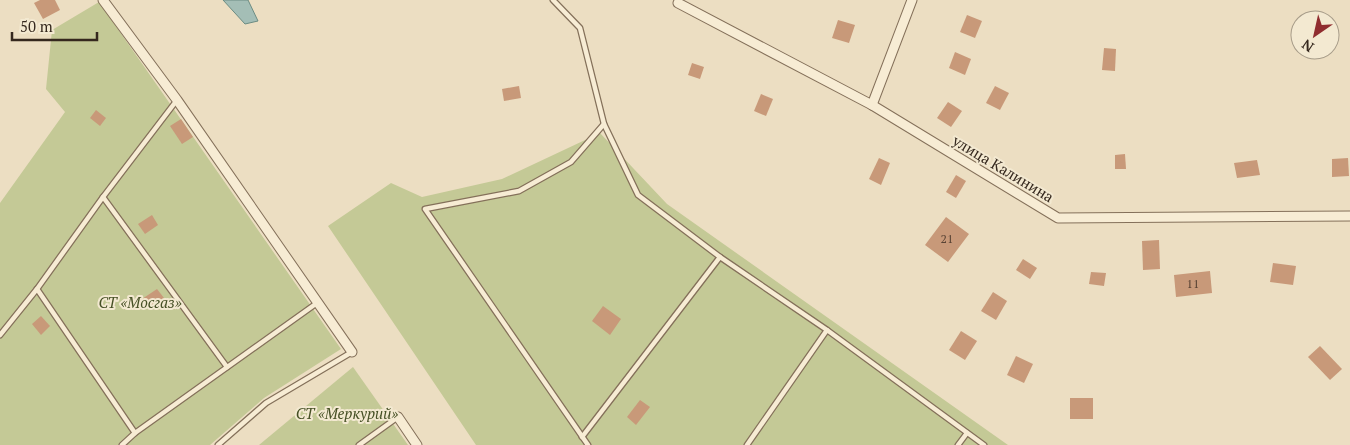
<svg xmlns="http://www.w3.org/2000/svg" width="1350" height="445" font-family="'PT Serif',serif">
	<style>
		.green { fill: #c4c996 }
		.water { fill: #a4beb6; stroke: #6c8c83 }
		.building { fill: #c89979 }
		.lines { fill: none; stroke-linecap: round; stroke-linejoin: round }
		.service-casing { stroke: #84705a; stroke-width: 7 }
		.minor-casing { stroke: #84705a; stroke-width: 11 }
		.service { stroke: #f7ecd4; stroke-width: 4.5 }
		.minor { stroke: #f7ecd4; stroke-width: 9 }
		.labels { text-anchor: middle; stroke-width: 4; stroke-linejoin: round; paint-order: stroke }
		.number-label { font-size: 12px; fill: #5a4435 }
		.street-label { font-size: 15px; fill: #35281e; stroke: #f3e9d1 }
		.park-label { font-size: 15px; font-style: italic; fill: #465025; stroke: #f3e9d1 }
	</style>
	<rect width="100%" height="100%" fill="#ecdec2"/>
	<g class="green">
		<polygon points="99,2 341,349 264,398 210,445 0,445 0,203 65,112 46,89 52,30"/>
		<polygon points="600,133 667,204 1008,445 476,445 328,226 391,183 422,197 502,179"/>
		<polygon points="353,367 408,445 259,445"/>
	</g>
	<polygon class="water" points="223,0 248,0 258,21 245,24"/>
	<g class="building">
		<polygon points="40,0 55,0 60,10 43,19 34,3"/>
		<polygon points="967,15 982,21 975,38 960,32"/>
		<polygon points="838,20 855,25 849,43 832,38"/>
		<polygon points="1104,48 1116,49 1115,71 1102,70"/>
		<polygon points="955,52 971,59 965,75 949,68"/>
		<polygon points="692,63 704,67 700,79 688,75"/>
		<polygon points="519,86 521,98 504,101 502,89"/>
		<polygon points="995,86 1009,93 1000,110 986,103"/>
		<polygon points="761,94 773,99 766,116 754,111"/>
		<polygon points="948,102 962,111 951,127 937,118"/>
		<polygon points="96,110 106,118 100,126 90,118"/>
		<polygon points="181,119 193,137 182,144 170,126"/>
		<polygon points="1125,154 1126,169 1115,169 1115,155"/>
		<polygon points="879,158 890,163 881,185 869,179"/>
		<polygon points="1348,158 1349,176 1332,177 1332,159"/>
		<polygon points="1257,160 1260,175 1237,178 1234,163"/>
		<polygon points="956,175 966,181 956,198 946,192"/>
		<polygon points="152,215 158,225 145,234 138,224"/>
		<polygon points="946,217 969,234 948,262 925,245"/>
		<polygon points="1159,240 1160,269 1143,270 1142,241"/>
		<polygon points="1023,259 1037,268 1030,279 1016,270"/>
		<polygon points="1273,263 1296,266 1293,285 1270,282"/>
		<polygon points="1210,271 1212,293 1176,297 1174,275"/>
		<polygon points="1091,272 1106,273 1104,286 1089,284"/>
		<polygon points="157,289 164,298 148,308 142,299"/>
		<polygon points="993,292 1007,301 996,320 981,311"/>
		<polygon points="603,306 621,319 610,335 592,321"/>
		<polygon points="41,316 50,326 41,335 32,324"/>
		<polygon points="961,331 977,341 965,360 949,350"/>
		<polygon points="1320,346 1342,369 1330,380 1308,357"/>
		<polygon points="1016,356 1033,364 1024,383 1007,375"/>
		<rect x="1070" y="398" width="23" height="21"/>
		<polygon points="640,400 650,407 636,425 627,417"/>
	</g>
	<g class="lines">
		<g class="service-casing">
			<g id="service">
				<polyline points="553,0 580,28 604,124 571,162 519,191 425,209 588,445"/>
				<polyline points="604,124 638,195 720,257 827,330 984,445"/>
				<polyline points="103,197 227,367"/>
				<polyline points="37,289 135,433"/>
				<polyline points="0,335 37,289 103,197 177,100"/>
				<polyline points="582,437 720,257"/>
				<polyline points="122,445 135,433 317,303"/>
				<polyline points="218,445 266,403 352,352"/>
				<polyline points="359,445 398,417"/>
				<polyline points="747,445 827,330"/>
				<polyline points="958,445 967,433"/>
			</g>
		</g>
		<g class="minor-casing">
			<g id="minor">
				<polyline points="103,0 177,100 352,352"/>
				<polyline points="678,3 872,105 1058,218 1350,216"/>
				<polyline points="872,105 912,0"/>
				<polyline points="398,417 417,445"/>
			</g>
		</g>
		<use href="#service" class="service"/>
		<use href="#minor" class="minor"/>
	</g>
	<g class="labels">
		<g class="number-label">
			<text x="947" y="243">21</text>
			<text x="1193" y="288">11</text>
		</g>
		<g class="street-label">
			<text transform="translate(1003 169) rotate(31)" y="5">улица Калинина</text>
		</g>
		<g class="park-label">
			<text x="140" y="308">СТ «Мосгаз»</text>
			<text x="347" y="419">СТ «Меркурий»</text>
		</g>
	</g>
	<g transform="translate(1315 35) rotate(214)"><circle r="24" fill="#f3e9d1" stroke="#a79c89"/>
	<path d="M0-4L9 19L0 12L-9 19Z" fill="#902d2f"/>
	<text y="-8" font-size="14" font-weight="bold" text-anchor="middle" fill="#35281e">N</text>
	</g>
	<path d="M12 32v8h85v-8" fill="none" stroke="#35281e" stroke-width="2.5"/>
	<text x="20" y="32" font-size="15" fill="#35281e" stroke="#f3e9d1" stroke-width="4" paint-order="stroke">50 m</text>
</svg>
